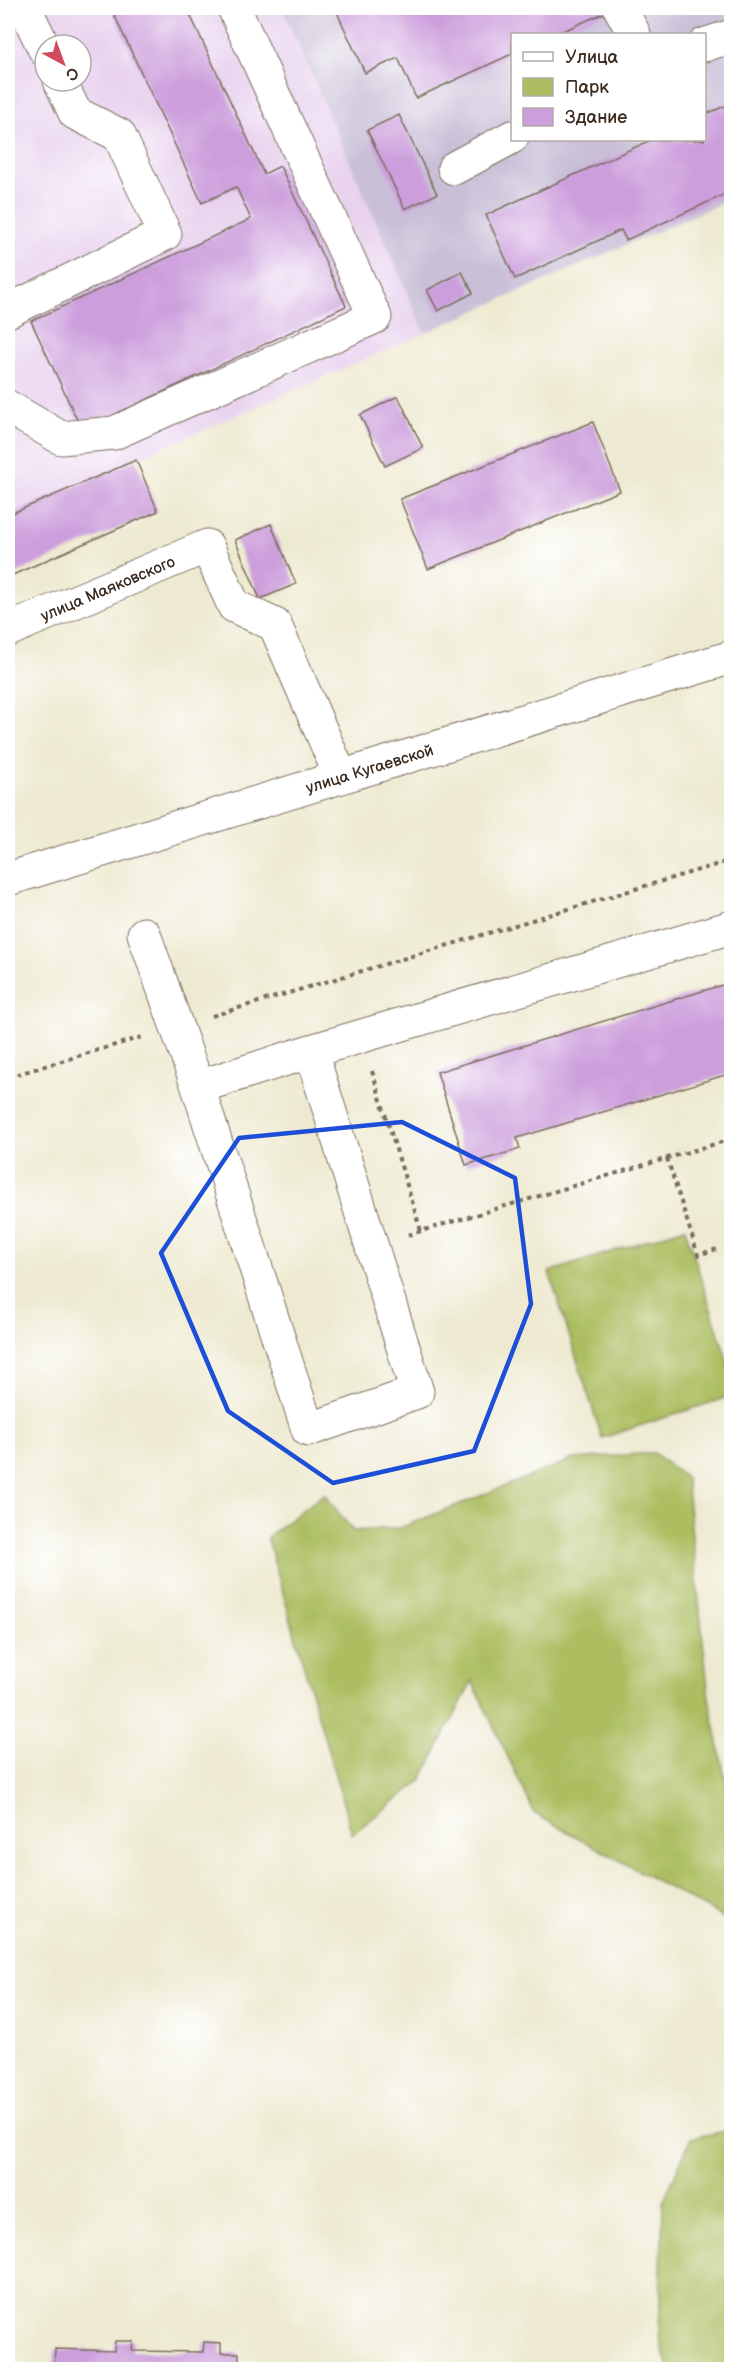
<svg xmlns="http://www.w3.org/2000/svg" width="739" height="2377" font-family="'Balsamiq Sans',sans-serif">
	<style>
		.built { fill: #e8d2ee; fill-rule: evenodd }
		.industrial { fill: #c9bfd7; fill-rule: evenodd }
		.green { fill: #acbe61; stroke: #747440; stroke-width: 1.5 }
		.building { fill: #cc9fdc }
		.lines { fill: none; stroke-linecap: round; stroke-linejoin: round }
		.minor-casing { stroke: #7a6d5d; stroke-width: 35 }
		.path { stroke: #7a6d5d; stroke-width: 4; stroke-dasharray: 4.5 4.5; stroke-linecap: butt }
		.minor { stroke: #fff; stroke-width: 33 }
		.marked { fill: none; stroke: #1d4ed8; stroke-width: 4.5; stroke-linejoin: round }
		.labels { text-anchor: middle; stroke-width: 4.5; stroke-linejoin: round; paint-order: stroke }
		.street-label { font-size: 16px; fill: #3b2a1e; stroke: #fff }
	</style>
	<rect width="100%" height="100%" fill="#fff"/>
	<filter id="ink" filterUnits="userSpaceOnUse"><feTurbulence type="fractalNoise" baseFrequency=".0167" numOctaves="2"/><feDisplacementMap in="SourceGraphic" scale="12" xChannelSelector="R" yChannelSelector="G"/><feConvolveMatrix kernelMatrix="1 2 1 2 8 2 1 2 1" color-interpolation-filters="sRGB"/></filter>
	<filter id="wash" filterUnits="userSpaceOnUse"><feTurbulence type="fractalNoise" baseFrequency=".008" numOctaves="4" result="noise"/><feDisplacementMap in="SourceGraphic" scale="24" xChannelSelector="R" yChannelSelector="G"/><feGaussianBlur stdDeviation="1.35" result="paint"/><feColorMatrix in="noise" values="0 0 0 0 0 0 0 0 0 0 0 0 0 0 0 0 0 1.4 0 .05"/><feComposite in="paint" operator="in"/></filter>
	<g filter="url(#wash)">
		<rect width="100%" height="100%" fill="#eeead1"/>
		<path class="built" d="M8,8H282L425,333L8,515ZM45,45H81V81H45Z"/>
		<path class="industrial" d="M282,8H731V199L425,333ZM512,34H704V140H512Z"/>
		<g class="green">
			<polygon points="685,1228 731,1372 731,1396 602,1438 549,1272"/>
			<polygon points="654,1453 686,1478 709,1698 731,1807 731,1899 724,1918 535,1814 472,1681 421,1781 352,1834 267,1537 324,1494 353,1531 400,1528 573,1459"/>
			<polygon points="731,2130 731,2369 668,2369 659,2336 663,2202 691,2138"/>
		</g>
		<g id="blocks">
			<g class="building">
				<polygon points="111,8 187,8 264,174 280,166 346,306 82,430 31,321 251,219 236,187 202,203"/>
				<polygon points="335,8 602,8 604,13 556,34 512,34 512,54 416,98 398,58 365,73"/>
				<polygon points="732,103 732,191 626,240 621,230 515,279 486,215 651,140 704,140 704,115"/>
				<polygon points="399,115 437,194 405,209 367,130"/>
				<polygon points="462,272 473,293 438,311 427,290"/>
				<polygon points="398,396 423,448 385,466 360,415"/>
				<polygon points="593,422 620,491 428,569 400,499"/>
				<polygon points="136,460 158,511 8,577 8,515"/>
				<polygon points="271,524 296,584 260,599 235,540"/>
				<polygon points="732,982 732,1073 517,1138 520,1149 466,1165 437,1072"/>
				<polygon points="115,2341 133,2341 132,2351 203,2352 204,2342 221,2343 221,2353 239,2353 239,2370 54,2370 55,2349 114,2351"/>
				<rect x="325" y="2367" width="18" height="3"/>
			</g>
		</g>
	</g>
	<g filter="url(#ink)">
		<use href="#blocks" fill-opacity="0" stroke="#7a6d5d" stroke-width="1.5"/>
		<g class="lines">
			<g class="minor-casing">
				<g id="minor">
					<polyline points="25,8 45,50"/>
					<polyline points="620,8 634,34"/>
					<polyline points="704,45 732,36"/>
					<polyline points="454,168 512,137"/>
					<polyline points="8,311 165,234 119,135 75,113 60,81"/>
					<polyline points="8,407 61,438 114,433 375,317 234,8"/>
					<path id="s1" d="M8,630L207,546L234,606L275,625L341,777"/>
					<path id="s2" d="M8,879L732,657"/>
					<polyline points="144,934 198,1087"/>
					<polyline points="311,1051 417,1392 308,1430 198,1087 311,1051 732,927"/>
				</g>
			</g>
			<g class="path">
				<polyline points="212,1016 732,860"/>
				<polyline points="372,1071 421,1231 732,1139"/>
				<polyline points="8,1077 142,1037"/>
				<polyline points="667,1158 698,1255 720,1248"/>
				<polyline points="408,1235 421,1231"/>
			</g>
			<use href="#minor" class="minor"/>
		</g>
	</g>
	<path class="marked" d="M402,1122L515,1178L531,1304L474,1451L333,1483L228,1411L161,1253L239,1138Z"/>
	<g class="labels">
		<g class="street-label">
			<text dy="6" stroke="none"><textPath href="#s1" startOffset="108">улица Маяковского</textPath></text>
			<text dy="6" stroke="none"><textPath href="#s2" startOffset="378">улица Кугаевской</textPath></text>
		</g>
	</g>
	<rect width="739" height="2377" fill="none" stroke="#fff" stroke-width="30"/>
	<rect x="511" y="33" width="195" height="108" fill="#ffffff" stroke="#b1aaa5" stroke-width="1.5"/>
	<rect x="523" y="52" width="30" height="9" fill="#ffffff" stroke="#b1aaa5" stroke-width="1.5"/>
	<text x="565" y="63" font-size="18" fill="#3b2a1e">Улица</text>
	<rect x="523" y="78" width="30" height="18" fill="#acbe61" stroke="#b1aaa5" stroke-width="1.5"/>
	<text x="565" y="93" font-size="18" fill="#3b2a1e">Парк</text>
	<rect x="523" y="108" width="30" height="18" fill="#cc9fdc" stroke="#b1aaa5" stroke-width="1.5"/>
	<text x="565" y="123" font-size="18" fill="#3b2a1e">Здание</text>
	<g transform="translate(63 63) rotate(139)"><circle r="28" fill="#ffffff" stroke="#b1aaa5" stroke-width="1.5"/>
	<path d="M0-4.5L10 22L0 15L-10 22Z" fill="#d1495b"/>
	<text y="-9" font-size="16" font-weight="bold" text-anchor="middle" fill="#3b2a1e">С</text>
	</g>
</svg>
